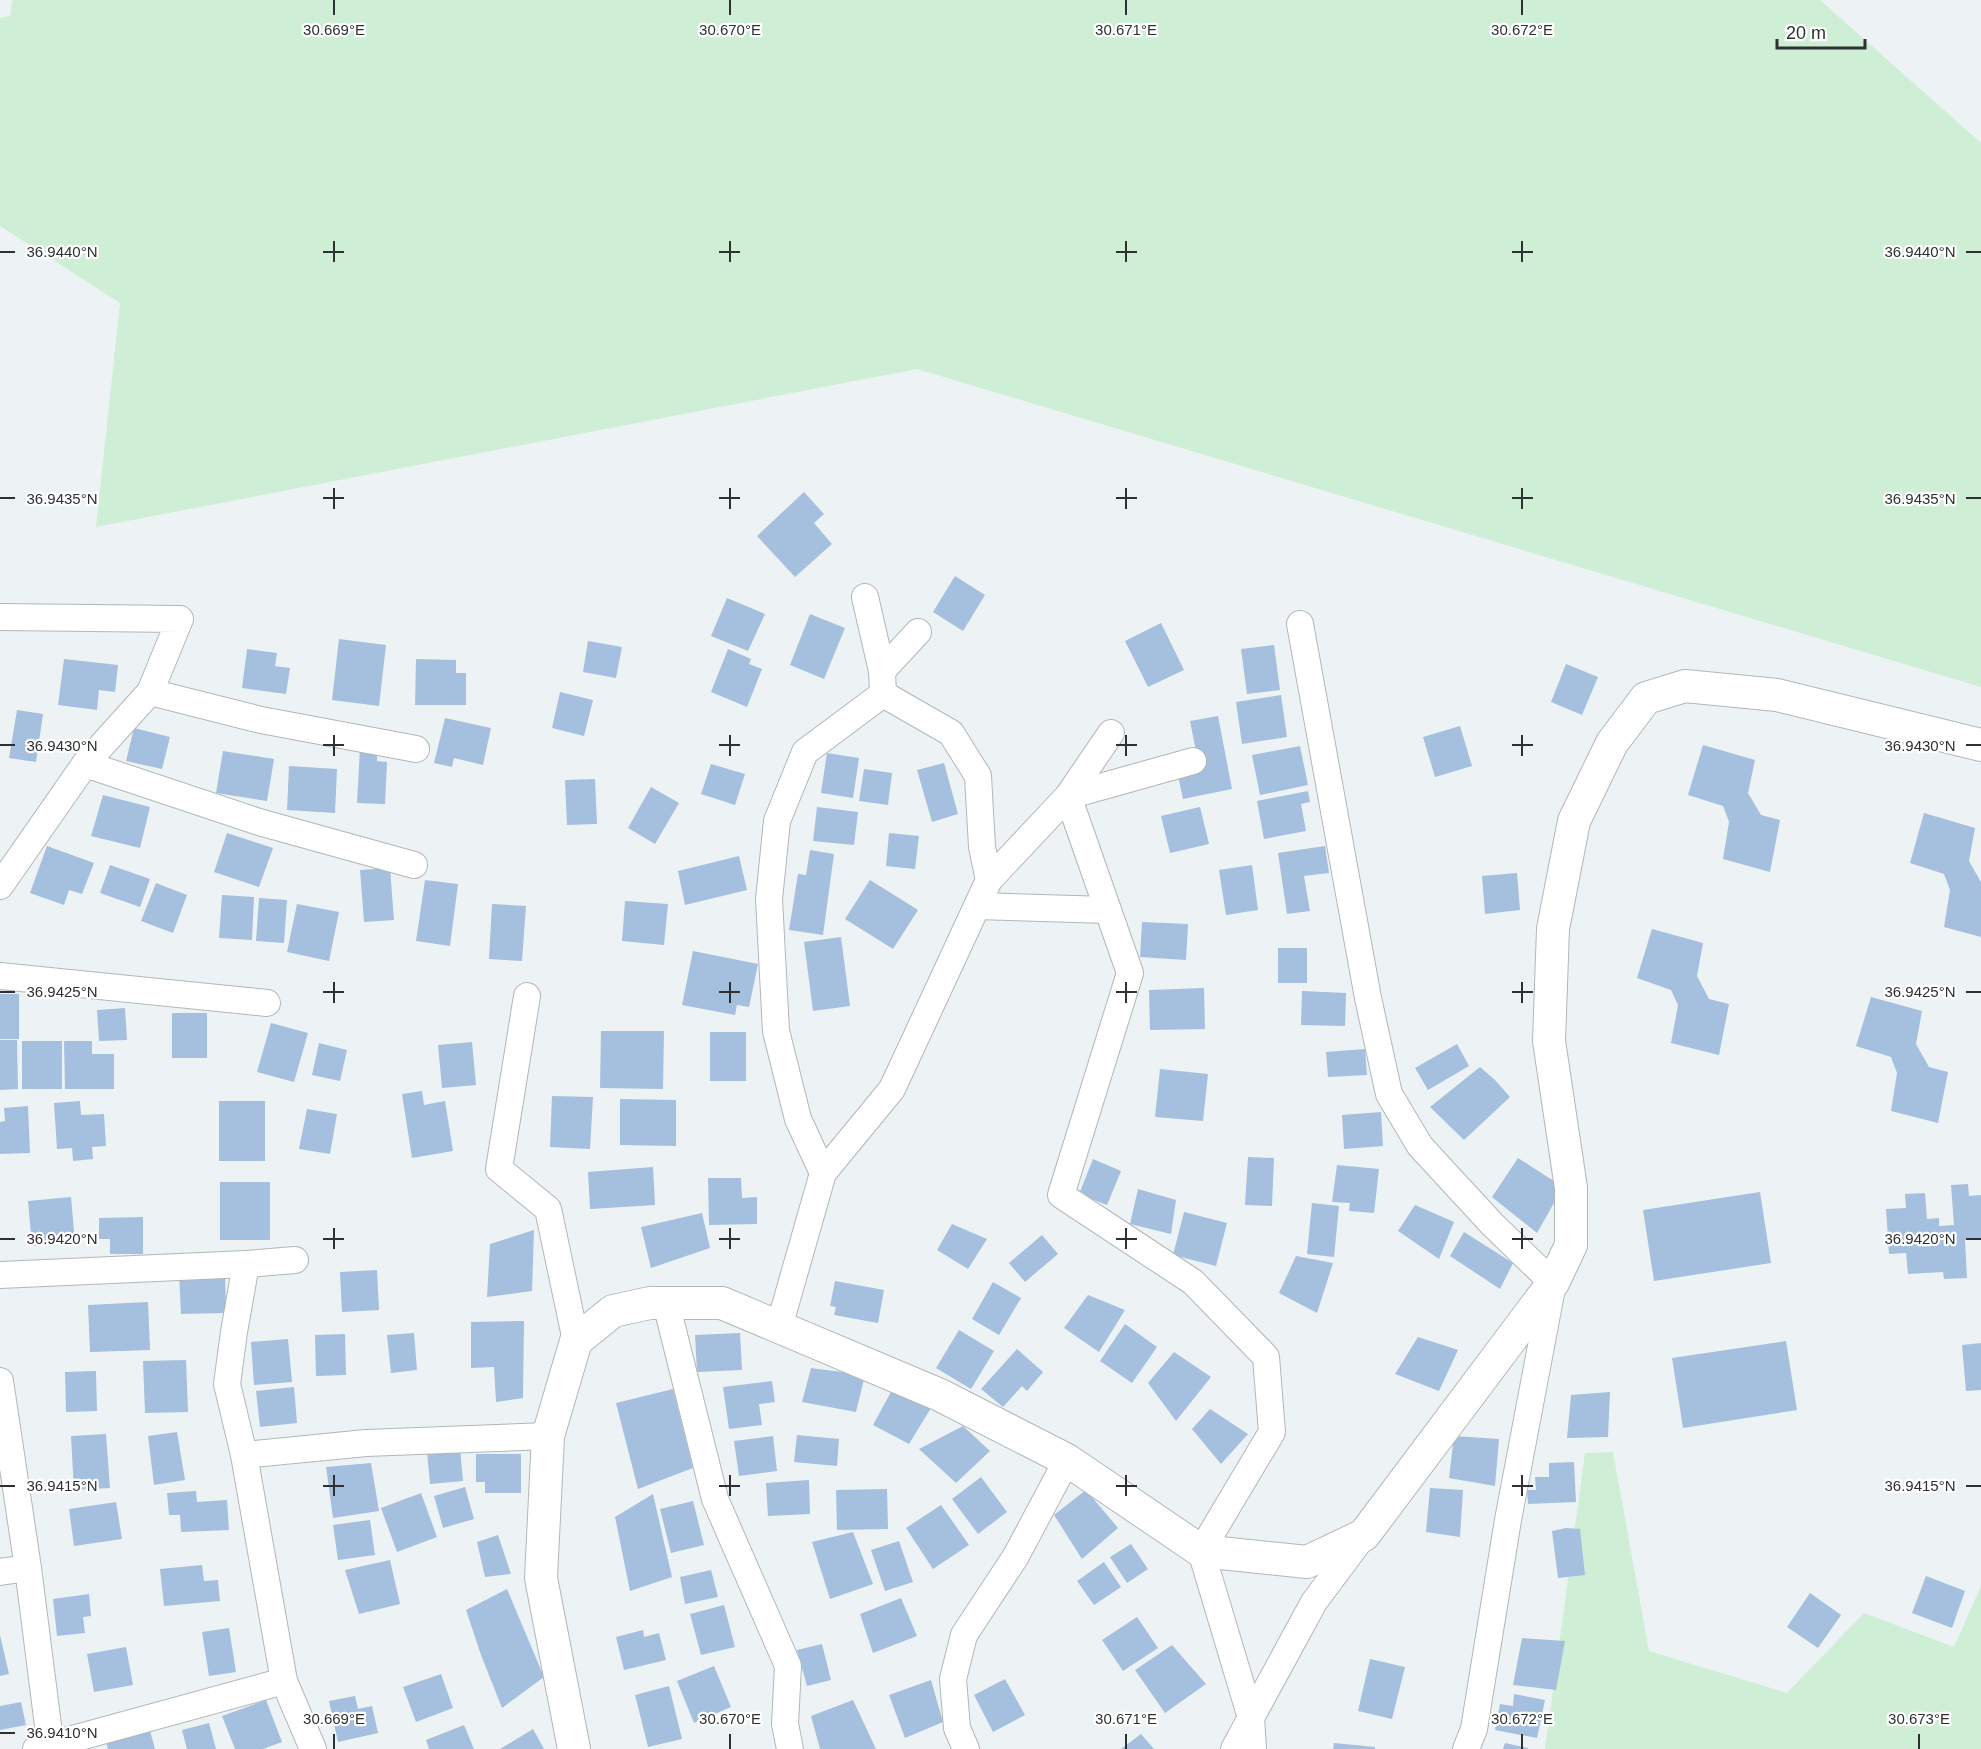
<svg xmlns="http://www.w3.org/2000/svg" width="1981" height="1749" font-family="Arial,sans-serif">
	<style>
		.green { fill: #ceeed5 }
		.building { fill: #a5bfde }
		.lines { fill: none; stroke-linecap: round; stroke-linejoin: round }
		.minor-casing { stroke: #b1b7b8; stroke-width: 28 }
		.tertiary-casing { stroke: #b1b7b8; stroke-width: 34 }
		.minor { stroke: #fff; stroke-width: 26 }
		.tertiary { stroke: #fff; stroke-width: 32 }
		.ticks { fill: none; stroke: #2e3031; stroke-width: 2 }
		.ticks-label { font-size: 15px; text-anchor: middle; fill: #2e3031; stroke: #fff; stroke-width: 4.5; stroke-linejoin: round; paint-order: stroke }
	</style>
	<rect width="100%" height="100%" fill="#edf3f5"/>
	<g class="green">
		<polygon points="12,0 1820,0 1981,143 1981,687 917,369 96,527 120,303 0,226 0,18 10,16"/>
		<polygon points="1613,1452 1649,1651 1787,1693 1864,1613 1954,1647 1981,1586 1981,1749 1545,1749 1585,1453"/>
	</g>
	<g class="building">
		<polygon points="804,492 824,514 814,523 832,544 795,577 757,536"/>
		<polygon points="955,576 985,595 963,631 933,612"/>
		<polygon points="727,598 765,614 748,651 711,636"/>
		<polygon points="810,614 845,628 824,679 790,665"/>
		<polygon points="1161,623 1184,670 1148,687 1125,641"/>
		<polygon points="339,639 386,645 379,706 332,700"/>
		<polygon points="588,641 622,647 616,678 583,672"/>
		<polygon points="1274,645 1280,690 1247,694 1241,649"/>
		<polygon points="247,649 277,653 275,666 290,668 286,694 242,688"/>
		<polygon points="728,649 751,659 749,664 762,669 747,707 711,692"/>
		<polygon points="64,659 118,665 115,692 99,690 97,710 58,705"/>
		<polygon points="416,659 456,660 456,673 466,673 466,705 415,705"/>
		<polygon points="1566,664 1598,677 1582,715 1551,702"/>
		<polygon points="560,692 593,700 584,736 552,728"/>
		<polygon points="1281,695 1287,737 1242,744 1236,702"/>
		<polygon points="17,710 43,714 36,762 9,758"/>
		<polygon points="1218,716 1232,789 1183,799 1177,771 1199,766 1190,721"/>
		<polygon points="445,718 491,728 483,765 454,758 452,767 434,763"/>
		<polygon points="1460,726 1472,766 1435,777 1423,737"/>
		<polygon points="134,728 170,737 162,769 126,761"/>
		<polygon points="1703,745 1755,760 1748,793 1761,815 1780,820 1770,872 1723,859 1729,822 1723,806 1688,795"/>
		<polygon points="1300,746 1308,785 1260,795 1252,755"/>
		<polygon points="360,748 377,749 377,761 387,762 385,804 357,803"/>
		<polygon points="223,751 274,759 267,801 216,793"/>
		<polygon points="827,753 859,758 853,798 821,793"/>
		<polygon points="944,763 958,814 932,822 917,770"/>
		<polygon points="711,764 745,774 735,805 701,794"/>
		<polygon points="289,766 337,769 335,813 287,810"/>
		<polygon points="864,769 892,773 888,805 859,801"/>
		<polygon points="595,779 597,824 567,825 565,780"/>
		<polygon points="651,787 679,803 655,844 628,828"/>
		<polygon points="1308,791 1310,802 1301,804 1306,831 1264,839 1257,801"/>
		<polygon points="103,795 150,807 140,848 91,836"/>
		<polygon points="817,807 858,812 854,845 813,841"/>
		<polygon points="1200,807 1209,844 1170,853 1161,816"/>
		<polygon points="1924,813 1975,828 1969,861 1981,882 1981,937 1944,927 1950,890 1944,874 1910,863"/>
		<polygon points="227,833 273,848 259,887 214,872"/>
		<polygon points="889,833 919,836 915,869 886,866"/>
		<polygon points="47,846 94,863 82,894 69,890 64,905 30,893"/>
		<polygon points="1325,846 1329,873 1304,876 1310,911 1287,914 1278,853"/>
		<polygon points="810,850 834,854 823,935 789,930 798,874 806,875"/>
		<polygon points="739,856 747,890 685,905 678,871"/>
		<polygon points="110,865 150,879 140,907 100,893"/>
		<polygon points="1252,865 1258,910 1226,915 1219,870"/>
		<polygon points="390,868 394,920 364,922 360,870"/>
		<polygon points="1517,873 1520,910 1485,914 1482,876"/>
		<polygon points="425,880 458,884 450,946 416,941"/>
		<polygon points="870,880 918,910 893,949 845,919"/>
		<polygon points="156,883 187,895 173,933 141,921"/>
		<polygon points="222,895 254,897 252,940 219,938"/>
		<polygon points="259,898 287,900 284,943 256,941"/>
		<polygon points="625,901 668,904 664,945 622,941"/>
		<polygon points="297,904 339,912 329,961 287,952"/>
		<polygon points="492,904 526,906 522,961 489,959"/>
		<polygon points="1142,922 1188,924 1186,960 1140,957"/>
		<polygon points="1652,929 1703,943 1697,976 1709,999 1729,1004 1719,1055 1671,1043 1678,1005 1671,990 1637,978"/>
		<polygon points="841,937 850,1006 813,1011 804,942"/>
		<rect x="1278" y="948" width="29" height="35"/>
		<polygon points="693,951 758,964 749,1007 737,1005 735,1015 682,1005"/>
		<polygon points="1204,988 1205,1029 1150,1030 1149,990"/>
		<polygon points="1302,991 1346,993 1345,1026 1301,1025"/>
		<rect x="0" y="994" width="19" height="45"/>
		<polygon points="1871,997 1922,1011 1916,1044 1929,1067 1948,1072 1938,1123 1891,1111 1897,1073 1891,1057 1856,1046"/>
		<polygon points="125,1008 127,1040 99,1041 97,1010"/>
		<rect x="172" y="1013" width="35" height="45"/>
		<polygon points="271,1023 308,1033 294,1082 257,1072"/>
		<polygon points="601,1031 664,1031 663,1089 600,1088"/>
		<rect x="710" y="1032" width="36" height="49"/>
		<polygon points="0,1040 17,1040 18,1089 0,1090"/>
		<rect x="22" y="1041" width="40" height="48"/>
		<polygon points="64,1041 92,1041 92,1054 114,1054 114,1089 65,1089"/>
		<polygon points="472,1042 476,1085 442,1088 438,1045"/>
		<polygon points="319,1043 347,1050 340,1081 312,1075"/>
		<polygon points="1457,1044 1469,1066 1428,1090 1415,1068"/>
		<polygon points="1365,1049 1367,1075 1328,1077 1326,1052"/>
		<polygon points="1480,1067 1495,1080 1510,1097 1464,1140 1430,1107"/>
		<polygon points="1160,1069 1208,1074 1203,1121 1155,1117"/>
		<polygon points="422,1091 424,1105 445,1101 453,1151 412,1158 402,1094"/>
		<polygon points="552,1096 593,1097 590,1149 550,1147"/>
		<polygon points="620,1099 676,1100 676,1146 620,1145"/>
		<polygon points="80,1101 81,1115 104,1114 106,1146 92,1147 93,1159 73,1161 72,1148 57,1149 54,1103"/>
		<rect x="219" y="1101" width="46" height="60"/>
		<polygon points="28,1106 30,1153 0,1154 0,1122 5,1121 4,1108"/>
		<polygon points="307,1109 337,1114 330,1154 299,1149"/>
		<polygon points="1381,1112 1383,1146 1344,1149 1342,1115"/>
		<polygon points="1248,1157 1274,1158 1272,1206 1245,1205"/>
		<polygon points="1518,1158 1563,1187 1537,1233 1492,1197"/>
		<polygon points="1093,1159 1121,1171 1107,1205 1079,1194"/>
		<polygon points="1337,1165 1379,1169 1374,1213 1349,1211 1350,1203 1332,1202"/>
		<polygon points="653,1167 655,1205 590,1209 588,1172"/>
		<polygon points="708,1178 741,1178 742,1198 757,1197 757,1224 709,1225"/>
		<rect x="220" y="1182" width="50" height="58"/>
		<polygon points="1968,1184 1969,1196 1981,1195 1981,1239 1965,1240 1967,1278 1944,1279 1943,1272 1908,1274 1906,1253 1889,1254 1886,1209 1906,1208 1905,1194 1925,1193 1927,1219 1939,1218 1939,1226 1954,1225 1951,1185"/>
		<polygon points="1138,1189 1176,1200 1171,1234 1130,1224"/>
		<polygon points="1760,1192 1771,1263 1654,1281 1643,1210"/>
		<polygon points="71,1197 75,1242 32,1246 28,1201"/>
		<polygon points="1312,1203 1339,1206 1334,1257 1307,1254"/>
		<polygon points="1415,1205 1454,1222 1439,1259 1398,1231"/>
		<polygon points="1184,1212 1227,1223 1216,1266 1173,1255"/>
		<polygon points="702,1213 710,1248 651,1268 641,1227"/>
		<polygon points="143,1217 143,1254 110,1254 110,1239 99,1239 99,1218"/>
		<polygon points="952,1224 987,1239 968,1269 937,1250"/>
		<polygon points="534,1230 532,1291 487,1297 490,1244"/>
		<polygon points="1464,1232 1513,1263 1500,1289 1450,1256"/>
		<polygon points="1042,1235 1058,1254 1025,1282 1009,1263"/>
		<polygon points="1296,1256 1333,1263 1317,1313 1279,1293"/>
		<polygon points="377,1270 379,1310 342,1312 340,1272"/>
		<polygon points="225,1271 226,1313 181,1314 179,1273"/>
		<polygon points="835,1281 884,1290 878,1323 834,1315 836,1307 830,1306"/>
		<polygon points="993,1282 1021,1298 999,1335 972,1319"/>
		<polygon points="1088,1295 1125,1310 1099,1352 1064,1328"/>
		<polygon points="148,1302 150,1350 90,1352 88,1305"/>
		<polygon points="524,1321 523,1398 496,1402 494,1367 471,1368 471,1322"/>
		<polygon points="1125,1324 1157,1347 1132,1383 1100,1361"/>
		<polygon points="959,1330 994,1351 971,1389 936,1368"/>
		<polygon points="414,1333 417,1370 391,1373 387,1335"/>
		<polygon points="740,1333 742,1370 697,1372 695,1335"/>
		<polygon points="345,1334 346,1375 316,1376 315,1335"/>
		<polygon points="1418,1337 1458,1350 1439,1391 1395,1374"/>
		<polygon points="288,1339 292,1382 254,1385 251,1342"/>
		<polygon points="1786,1341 1797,1410 1683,1428 1672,1358"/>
		<polygon points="1981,1343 1981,1390 1966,1391 1962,1345"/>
		<polygon points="1017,1349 1043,1372 1027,1391 1022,1386 1003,1407 981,1389"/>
		<polygon points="1174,1352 1211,1377 1176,1421 1148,1383"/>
		<polygon points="186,1360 188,1412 145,1413 143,1361"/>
		<polygon points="811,1368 865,1375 856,1412 802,1402"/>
		<polygon points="96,1371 97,1411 66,1412 65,1372"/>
		<polygon points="772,1381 775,1402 759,1404 762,1425 729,1429 723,1387"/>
		<polygon points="294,1387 297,1423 260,1427 256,1391"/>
		<polygon points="673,1389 693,1468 638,1489 616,1403"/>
		<polygon points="892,1390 931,1408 909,1444 873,1425"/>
		<polygon points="1610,1392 1608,1437 1567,1438 1571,1395"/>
		<polygon points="1210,1409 1248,1434 1221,1464 1192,1429"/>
		<polygon points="963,1426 990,1451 956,1483 919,1449"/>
		<polygon points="177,1432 185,1480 154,1485 148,1436"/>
		<polygon points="106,1434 110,1488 74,1490 71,1436"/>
		<polygon points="797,1435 839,1439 837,1466 794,1462"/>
		<polygon points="773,1436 777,1471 739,1476 734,1441"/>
		<polygon points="1454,1436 1499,1439 1495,1486 1449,1478"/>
		<polygon points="460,1449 463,1481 430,1484 427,1452"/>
		<polygon points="476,1454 521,1454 521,1493 485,1493 485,1482 476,1482"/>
		<polygon points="1574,1462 1576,1502 1528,1504 1527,1490 1536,1490 1535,1477 1549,1477 1549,1463"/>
		<polygon points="371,1463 379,1511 333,1518 326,1467"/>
		<polygon points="981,1477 1007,1512 978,1534 952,1499"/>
		<polygon points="809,1480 810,1514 768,1516 766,1483"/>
		<polygon points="465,1487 474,1519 443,1528 434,1496"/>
		<polygon points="1430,1488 1463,1490 1460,1537 1426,1532"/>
		<polygon points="887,1489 888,1529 837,1530 836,1490"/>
		<polygon points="1086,1490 1118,1528 1082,1559 1054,1515"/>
		<polygon points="196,1491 197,1502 227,1500 229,1530 181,1532 180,1515 169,1515 167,1493"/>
		<polygon points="421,1493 437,1537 397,1552 381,1508"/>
		<polygon points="653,1494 672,1577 630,1591 615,1517"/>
		<polygon points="693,1501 704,1545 671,1553 660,1509"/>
		<polygon points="116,1502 122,1539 74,1546 69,1509"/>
		<polygon points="941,1505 969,1545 933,1569 906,1528"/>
		<polygon points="370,1520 375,1555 338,1560 333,1525"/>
		<polygon points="1566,1528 1580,1529 1585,1575 1558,1578 1552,1531"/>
		<polygon points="853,1532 873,1584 830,1599 812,1542"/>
		<polygon points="498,1535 511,1574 485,1577 477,1542"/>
		<polygon points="899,1541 913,1582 885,1591 871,1550"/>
		<polygon points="1131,1544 1148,1569 1127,1583 1110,1557"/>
		<polygon points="390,1560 400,1604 359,1614 345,1570"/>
		<polygon points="1104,1562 1121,1587 1094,1605 1077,1581"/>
		<polygon points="202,1565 204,1581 218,1580 220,1601 164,1606 160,1569"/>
		<polygon points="711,1570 718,1597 685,1604 680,1577"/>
		<polygon points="1926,1576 1965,1591 1952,1628 1912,1613"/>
		<polygon points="507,1589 544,1677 502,1708 481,1655 466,1610"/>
		<polygon points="1810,1593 1841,1615 1818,1648 1787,1627"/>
		<polygon points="89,1594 91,1616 83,1617 85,1633 57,1636 53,1599"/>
		<polygon points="901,1598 917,1636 873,1653 860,1614"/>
		<polygon points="724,1605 735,1647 701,1655 690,1614"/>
		<polygon points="1137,1617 1158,1648 1123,1671 1102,1640"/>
		<polygon points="229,1628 236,1672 209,1676 202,1632"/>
		<polygon points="643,1630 644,1637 659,1633 666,1660 624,1670 616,1637"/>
		<polygon points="0,1635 9,1674 0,1676"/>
		<polygon points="1522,1638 1565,1641 1556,1690 1513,1685"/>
		<polygon points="822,1644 831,1680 807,1686 797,1650"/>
		<polygon points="1172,1645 1206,1684 1165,1713 1135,1670"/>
		<polygon points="126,1647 133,1685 94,1692 87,1654"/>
		<polygon points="1370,1659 1405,1667 1392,1719 1358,1711"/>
		<polygon points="714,1666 731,1707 694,1723 677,1681"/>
		<polygon points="441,1674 453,1708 416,1722 403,1687"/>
		<polygon points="1005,1679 1025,1715 993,1732 974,1695"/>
		<polygon points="931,1680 943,1722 905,1738 889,1695"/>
		<polygon points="669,1686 682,1739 648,1747 635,1695"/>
		<polygon points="1514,1694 1545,1700 1537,1738 1495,1730 1500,1704 1513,1706"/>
		<polygon points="355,1696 358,1709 372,1706 378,1733 338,1742 329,1701"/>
		<polygon points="266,1700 282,1742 263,1749 235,1749 222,1716"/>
		<polygon points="853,1700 876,1749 820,1749 811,1716"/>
		<polygon points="21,1702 26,1725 0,1730 0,1706"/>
		<polygon points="209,1723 216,1749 187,1749 182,1730"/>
		<polygon points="464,1725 474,1749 429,1749 426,1740"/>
		<polygon points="149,1727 155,1749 108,1749 105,1739"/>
		<polygon points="533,1729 544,1749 500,1749"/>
		<polygon points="1141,1734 1154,1749 1121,1749"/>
		<polygon points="1334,1743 1375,1747 1375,1749 1333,1749"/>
		<polygon points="1505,1743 1528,1748 1528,1749 1503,1749"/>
	</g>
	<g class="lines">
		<g class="minor-casing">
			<g id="minor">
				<polyline points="865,597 882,671 883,694"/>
				<polyline points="0,617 180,619 150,692 85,764 0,886"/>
				<polyline points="1300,624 1368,998 1389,1094 1420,1146 1492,1224 1553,1283 1508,1520 1474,1729 1466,1749"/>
				<polyline points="882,671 918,632"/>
				<polyline points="150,692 261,720 416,749"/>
				<polyline points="1111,733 1068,796 1130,973 1061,1195 1193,1282 1266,1357 1272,1432 1201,1551 1251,1718 1253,1749"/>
				<polyline points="85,764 259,822 414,865"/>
				<polyline points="989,880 1068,796 1193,761"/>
				<polyline points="977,906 1108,910"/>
				<polyline points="0,976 267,1003"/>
				<polyline points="527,996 499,1169 548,1209 576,1341"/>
				<polyline points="246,1264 234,1332 227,1384 244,1455 284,1681 313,1749"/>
				<polyline points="0,1275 246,1264 295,1260"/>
				<polyline points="666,1303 715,1499 788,1666 785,1724 790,1749"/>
				<polyline points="779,1327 823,1173 892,1089 989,880 982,847 978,776 951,733 883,694 805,752 777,821 769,899 776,1031 798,1119 823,1173"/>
				<polyline points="0,1381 28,1568 51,1749"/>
				<polyline points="244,1455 366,1443 548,1436"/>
				<polyline points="0,1572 28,1568"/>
				<polyline points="36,1749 284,1681"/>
				<polyline points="966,1749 957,1728 953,1679 964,1635 1016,1556 1067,1460"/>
				<polyline points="1234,1749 1314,1602 1364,1535"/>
			</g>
		</g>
		<g class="tertiary-casing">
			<polyline id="tertiary" points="574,1749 541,1578 548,1436 576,1341 613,1311 650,1303 722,1303 940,1395 1067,1460 1201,1551 1307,1562 1364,1535 1553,1283 1571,1245 1571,1188 1549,1041 1553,929 1574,821 1612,743 1646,698 1685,686 1777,695 1981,745"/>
		</g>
		<use href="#minor" class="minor"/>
		<use href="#tertiary" class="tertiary"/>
	</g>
	<path class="ticks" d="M334,0V15M730,0V15M1126,0V15M1522,0V15M334,241V262M730,241V262M1126,241V262M1522,241V262M0,252H15M323,252H344M719,252H740M1116,252H1137M1512,252H1533M1966,252H1981M334,488V509M730,488V509M1126,488V509M1522,488V509M0,498H15M323,498H344M719,498H740M1116,498H1137M1512,498H1533M1966,498H1981M334,735V756M730,735V756M1126,735V756M1522,735V756M0,745H15M323,745H344M719,745H740M1116,745H1137M1512,745H1533M1966,745H1981M334,982V1003M730,982V1003M1126,982V1003M1522,982V1003M0,992H15M323,992H344M719,992H740M1116,992H1137M1512,992H1533M1966,992H1981M334,1228V1249M730,1228V1249M1126,1228V1249M1522,1228V1249M0,1239H15M323,1239H344M719,1239H740M1116,1239H1137M1512,1239H1533M1966,1239H1981M334,1475V1496M730,1475V1496M1126,1475V1496M1522,1475V1496M0,1486H15M323,1486H344M719,1486H740M1116,1486H1137M1512,1486H1533M1966,1486H1981M0,1733H15M334,1734V1749M730,1734V1749M1126,1734V1749M1522,1734V1749M1919,1734V1749"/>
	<g class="ticks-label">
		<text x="334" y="35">30.669°E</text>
		<text x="730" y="35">30.670°E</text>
		<text x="1126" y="35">30.671°E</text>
		<text x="1522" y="35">30.672°E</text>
		<text x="62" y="257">36.9440°N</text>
		<text x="1920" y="257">36.9440°N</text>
		<text x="62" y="504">36.9435°N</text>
		<text x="1920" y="504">36.9435°N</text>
		<text x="62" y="751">36.9430°N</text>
		<text x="1920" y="751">36.9430°N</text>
		<text x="62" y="997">36.9425°N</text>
		<text x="1920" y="997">36.9425°N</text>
		<text x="62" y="1244">36.9420°N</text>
		<text x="1920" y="1244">36.9420°N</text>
		<text x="62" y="1491">36.9415°N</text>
		<text x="1920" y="1491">36.9415°N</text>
		<text x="334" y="1724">30.669°E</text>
		<text x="730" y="1724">30.670°E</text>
		<text x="1126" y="1724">30.671°E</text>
		<text x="1522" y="1724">30.672°E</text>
		<text x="1919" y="1724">30.673°E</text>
		<text x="62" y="1738">36.9410°N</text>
	</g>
	<path d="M1777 39v9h88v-9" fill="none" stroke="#2e3031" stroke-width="3"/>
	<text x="1786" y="39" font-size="18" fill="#2e3031" stroke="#ffffff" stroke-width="4.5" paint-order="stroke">20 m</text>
</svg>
